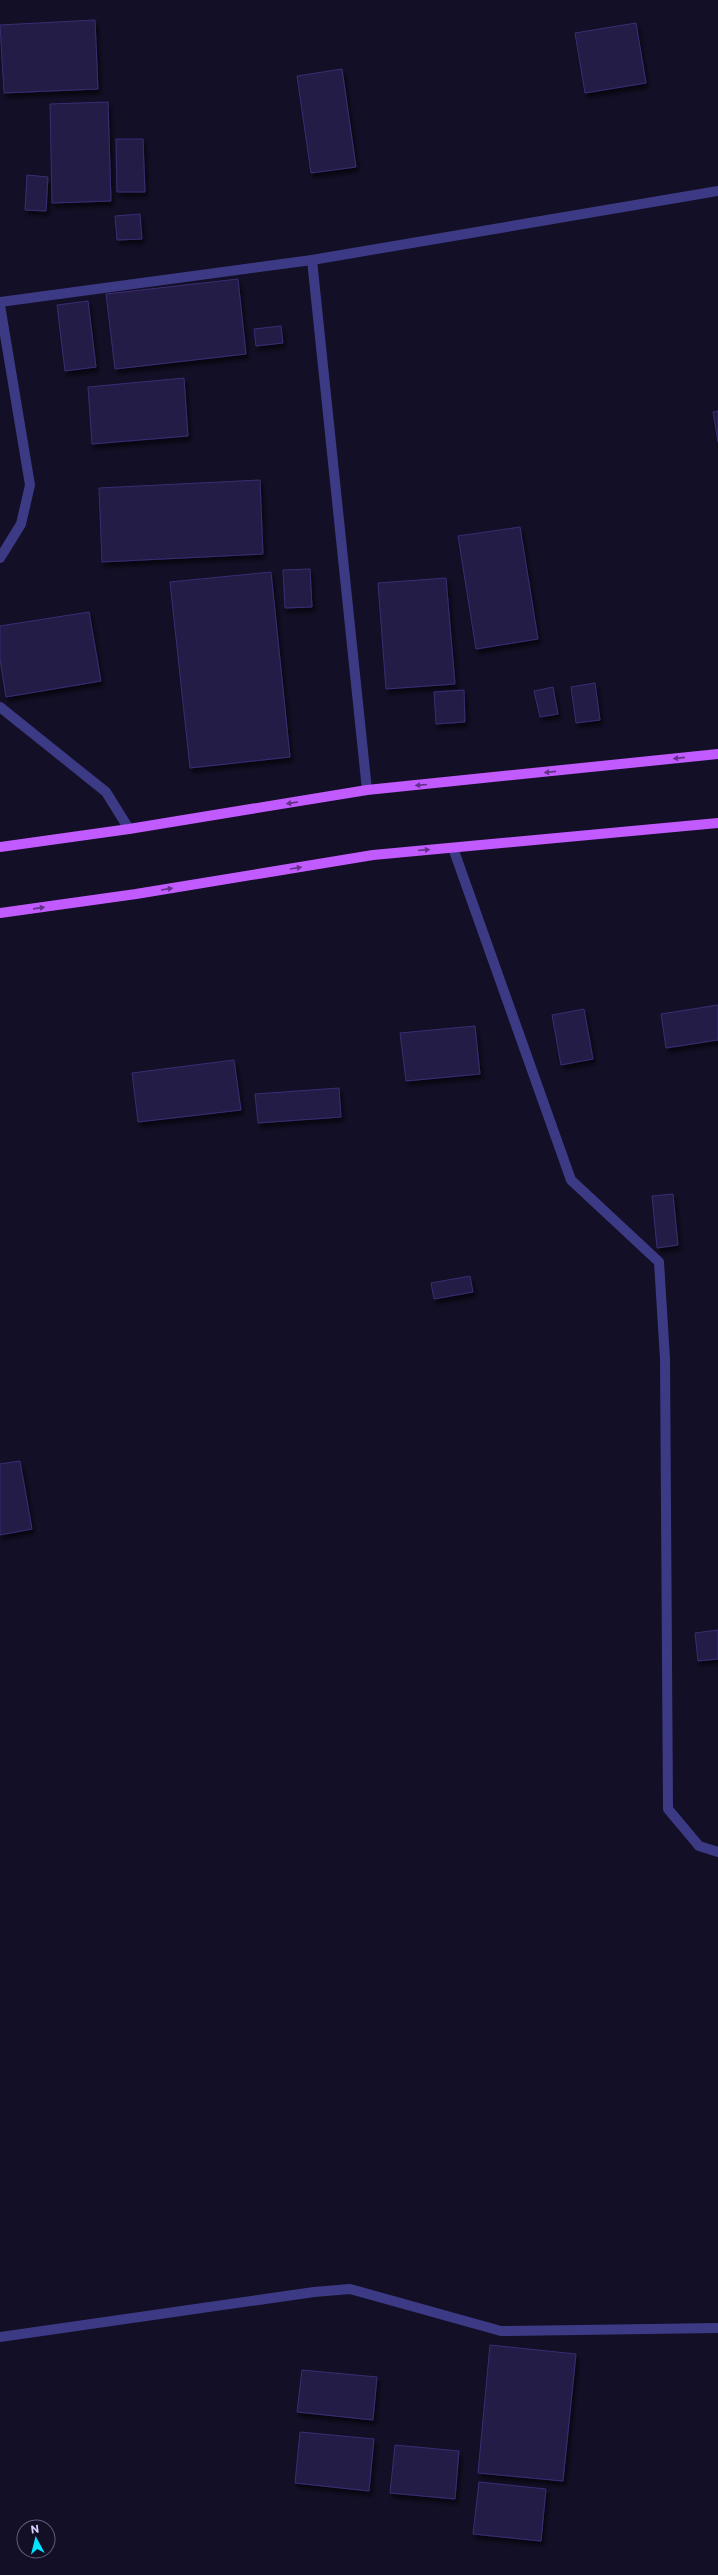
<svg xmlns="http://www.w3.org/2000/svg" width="718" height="2575" font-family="Commissioner,sans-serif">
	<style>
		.building { fill: #241b47; stroke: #3b2d73; filter: url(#shadow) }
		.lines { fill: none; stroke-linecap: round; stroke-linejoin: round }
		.street { stroke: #3d3a85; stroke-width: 10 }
		.primary { stroke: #c25bff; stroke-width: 10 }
		.oneway { fill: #623188 }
	</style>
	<defs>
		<filter id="shadow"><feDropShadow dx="2.5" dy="4.5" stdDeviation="2" flood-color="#0009"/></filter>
	</defs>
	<rect width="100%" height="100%" fill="#130f26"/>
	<g class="building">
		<polygon points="95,20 98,89 4,93 0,25"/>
		<polygon points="636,23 646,83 585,93 575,33"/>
		<polygon points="342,69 356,167 311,173 297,76"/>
		<polygon points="108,102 111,201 52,203 50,104"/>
		<polygon points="116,139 143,139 145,192 117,192"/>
		<polygon points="27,175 48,177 46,211 25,210"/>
		<polygon points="140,214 142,239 117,240 115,216"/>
		<polygon points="238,279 246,354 115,369 106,294"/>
		<polygon points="88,301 96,367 65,371 57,305"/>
		<polygon points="281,326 283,343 256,346 254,329"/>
		<polygon points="184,378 188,436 92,444 88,387"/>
		<polygon points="718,411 718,442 713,412"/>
		<polygon points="260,480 263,554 102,562 99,488"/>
		<polygon points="520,527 538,639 476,649 458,536"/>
		<polygon points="310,569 312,607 285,608 283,570"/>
		<polygon points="271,572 290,757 190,768 170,582"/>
		<polygon points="446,578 455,684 386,689 378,583"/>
		<polygon points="89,612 101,681 6,697 0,659 0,626"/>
		<polygon points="595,683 600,720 576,723 571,687"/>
		<polygon points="553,687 558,714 540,717 534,691"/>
		<polygon points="464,690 465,722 436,724 434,692"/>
		<polygon points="718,1005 718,1040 666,1048 661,1014"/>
		<polygon points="584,1009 593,1059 561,1065 552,1015"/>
		<polygon points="475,1026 480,1074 406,1081 400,1033"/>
		<polygon points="234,1060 241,1110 138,1122 132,1073"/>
		<polygon points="339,1088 341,1117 258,1123 255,1094"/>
		<polygon points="673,1194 678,1245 657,1248 652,1196"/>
		<polygon points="470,1276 473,1292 434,1299 431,1283"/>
		<polygon points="20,1461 32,1529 0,1535 0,1464"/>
		<polygon points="718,1630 718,1659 698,1661 695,1633"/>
		<polygon points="490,2345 576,2354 563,2481 478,2473"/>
		<polygon points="302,2370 377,2377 373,2420 297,2412"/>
		<polygon points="300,2432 374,2439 369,2491 295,2483"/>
		<polygon points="395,2445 459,2451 455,2499 390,2493"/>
		<polygon points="479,2482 546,2489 541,2541 473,2534"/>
	</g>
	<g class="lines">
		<g class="street">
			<polyline points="312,260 367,790"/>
			<polyline points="0,302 312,260 718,191"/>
			<polyline points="0,305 30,485 21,524 0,558"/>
			<polyline points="0,707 106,792 129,829"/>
			<polyline points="453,848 571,1180 659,1262 665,1359 668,1809 699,1846 718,1852"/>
			<polyline points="0,2337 314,2292 350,2289 501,2331 718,2328"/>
		</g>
		<g class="primary">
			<polyline points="0,847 129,829 367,790 718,754"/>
			<polyline points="0,913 136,894 373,855 718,823"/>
		</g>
	</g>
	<defs><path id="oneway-solid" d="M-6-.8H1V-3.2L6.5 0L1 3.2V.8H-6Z"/></defs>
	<g class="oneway">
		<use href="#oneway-solid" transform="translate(679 758) rotate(174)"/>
		<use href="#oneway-solid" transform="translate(550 772) rotate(174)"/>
		<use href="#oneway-solid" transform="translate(421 785) rotate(175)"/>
		<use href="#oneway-solid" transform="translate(292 803) rotate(171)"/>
		<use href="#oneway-solid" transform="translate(424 850) rotate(-5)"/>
		<use href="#oneway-solid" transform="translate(296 868) rotate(-9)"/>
		<use href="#oneway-solid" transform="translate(167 889) rotate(-9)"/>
		<use href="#oneway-solid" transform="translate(39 908) rotate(-8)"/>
	</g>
	<g transform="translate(36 2539) rotate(353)"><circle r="19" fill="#130f26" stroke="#625e7d"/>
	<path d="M0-3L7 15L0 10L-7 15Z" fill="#00e5ff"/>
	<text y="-6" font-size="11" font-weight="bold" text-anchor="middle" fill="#d9d4ff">N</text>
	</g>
</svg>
